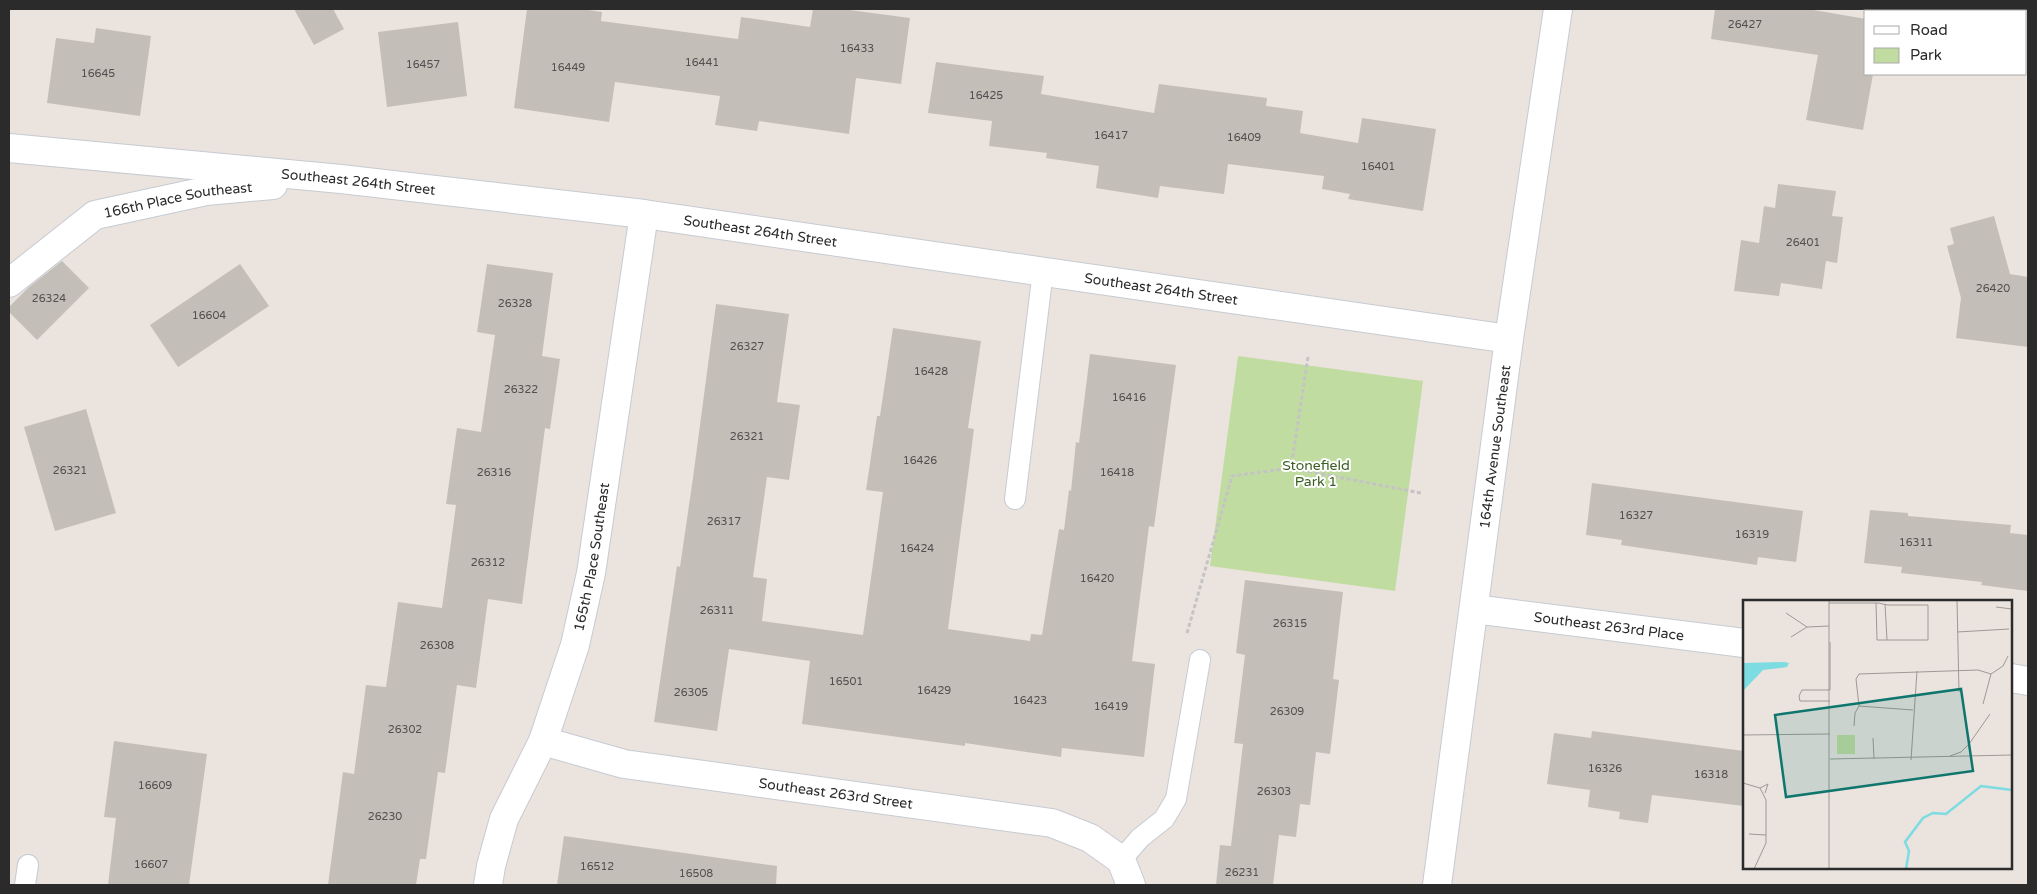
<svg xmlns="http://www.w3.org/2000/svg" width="2037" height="894" font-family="'Varela Round',sans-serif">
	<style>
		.green { fill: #c1dca0 }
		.building { fill: #c4beb9 }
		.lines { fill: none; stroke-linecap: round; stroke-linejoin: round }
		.lane-casing { stroke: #c6cbd3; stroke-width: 22 }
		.street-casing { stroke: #c6cbd3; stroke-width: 30 }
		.secondary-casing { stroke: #c6cbd3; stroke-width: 30 }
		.path { stroke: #c4c4c4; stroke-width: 3; stroke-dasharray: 4 2.5; stroke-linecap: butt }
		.lane { stroke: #fff; stroke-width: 20 }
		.street { stroke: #fff; stroke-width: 28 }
		.secondary { stroke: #fff; stroke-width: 28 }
		.labels { text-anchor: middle; stroke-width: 4; stroke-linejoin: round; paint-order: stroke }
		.number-label { font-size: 11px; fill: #51504e }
		.street-label { font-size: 14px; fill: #2b2b2b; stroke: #fff }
		.park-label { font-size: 14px; fill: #3b6022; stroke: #fff }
		.inset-river { fill: none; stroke: #7cdce2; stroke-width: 2.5 }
		.inset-road { fill: none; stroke: #9e9996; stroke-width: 1 }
		.view { fill: #0f766e; fill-opacity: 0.15; stroke: #0f766e; stroke-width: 2.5 }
		.inset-edge { fill: none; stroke: #2b2b2b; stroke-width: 2.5 }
	</style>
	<rect width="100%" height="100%" fill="#ebe3de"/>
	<polygon class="green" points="1238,356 1423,381 1395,591 1210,566"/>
	<g class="building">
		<polygon points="294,9 333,9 344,29 314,45"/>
		<polygon points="527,9 582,9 602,12 601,21 738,39 741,17 810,27 813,9 842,9 910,18 901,84 856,78 849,134 759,121 757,131 715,125 720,96 615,82 609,122 514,108"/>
		<polygon points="1715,9 1808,9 1866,19 1866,74 1873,74 1863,130 1806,120 1818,55 1711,39"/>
		<polygon points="458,22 467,96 387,107 378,32"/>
		<polygon points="96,28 151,36 140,116 47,103 56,38 94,43"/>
		<polygon points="936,62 1044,76 1041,94 1154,113 1159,84 1267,98 1266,106 1303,111 1300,133 1358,143 1362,118 1436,129 1423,211 1348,199 1350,194 1322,189 1324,176 1228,164 1224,194 1160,186 1158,198 1096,188 1099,166 1046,158 1047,153 989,146 992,121 928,113"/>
		<polygon points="1778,184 1836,191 1832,216 1843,217 1837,263 1826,261 1822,289 1781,283 1779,296 1734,291 1741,240 1759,243 1764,206 1775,208"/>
		<polygon points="1994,216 2010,274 2028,277 2028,347 1956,338 1961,298 1947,246 1954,244 1950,228"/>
		<polygon points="62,261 89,288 37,340 9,312 9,307 29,287"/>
		<polygon points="240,264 269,306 178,367 150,325"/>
		<polygon points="487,264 553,273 542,356 560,359 550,429 545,428 522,604 488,599 476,688 457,685 445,773 438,772 426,859 420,859 416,885 328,885 343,772 354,774 366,685 386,687 398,602 442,608 456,505 446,504 457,428 481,432 495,335 477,332"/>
		<polygon points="716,304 789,314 777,402 800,405 789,480 767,477 753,577 767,579 762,621 863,635 883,492 866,490 877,416 880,416 893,328 981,341 968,428 974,429 948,629 1030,641 1031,634 1042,635 1059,529 1064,530 1069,490 1071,491 1076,442 1079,443 1090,354 1176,365 1154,527 1149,526 1132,661 1155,664 1144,757 1062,748 1061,757 965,743 965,746 802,724 810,661 729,649 717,731 654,722 677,566 680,567 693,478"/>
		<polygon points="86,409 116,513 55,531 24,427"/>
		<polygon points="1592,483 1803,511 1796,562 1758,557 1757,565 1621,545 1622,540 1586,535"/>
		<polygon points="1870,510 1908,513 1908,516 2011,525 2010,533 2028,535 2028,591 1981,585 1982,582 1901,573 1902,567 1864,563"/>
		<polygon points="1245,580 1343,592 1333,679 1339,680 1330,754 1316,752 1310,805 1300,804 1296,837 1279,835 1273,885 1216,885 1220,845 1231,846 1243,744 1234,743 1245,655 1236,653"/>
		<polygon points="1592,731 1744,751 1744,806 1652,795 1648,823 1619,819 1620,812 1588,807 1590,790 1547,784 1554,733 1591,738"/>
		<polygon points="114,741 207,754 189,885 108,885 116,818 104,817"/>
		<polygon points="564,836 777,866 776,885 557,885"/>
	</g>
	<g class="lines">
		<g class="lane-casing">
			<g id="lane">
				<polyline points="1015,499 1043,271"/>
				<polyline points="1121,860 1140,838 1164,819 1176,799 1200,660"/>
				<polyline points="25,885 28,865"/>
			</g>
		</g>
		<g class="street-casing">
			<g id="street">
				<path id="s1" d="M9,148L341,179L644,214L1509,339"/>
				<path id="s2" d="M9,283L95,215L206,191L273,185"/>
				<path id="s3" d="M1474,609L1744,643"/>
				<polyline points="2011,678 2028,681"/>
				<path id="s4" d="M543,741L624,764L1052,823L1090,838L1121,860L1131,885"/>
				<path id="s5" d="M488,885L491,866L504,819L543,741L575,645L591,573L644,214"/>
			</g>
		</g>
		<g class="secondary-casing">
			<g id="secondary">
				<path id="s6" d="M1437,885L1509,339L1558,9"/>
			</g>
		</g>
		<g class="path">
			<polyline points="1308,357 1291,468 1421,493"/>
			<polyline points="1187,633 1232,476 1291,468"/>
		</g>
		<use href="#lane" class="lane"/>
		<use href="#street" class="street"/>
		<use href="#secondary" class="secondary"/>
	</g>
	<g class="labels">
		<g class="number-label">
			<text x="1745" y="28">26427</text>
			<text x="857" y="52">16433</text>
			<text x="702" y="66">16441</text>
			<text x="423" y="68">16457</text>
			<text x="568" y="71">16449</text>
			<text x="98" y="77">16645</text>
			<text x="986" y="99">16425</text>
			<text x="1111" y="139">16417</text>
			<text x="1244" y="141">16409</text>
			<text x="1378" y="170">16401</text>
			<text x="1803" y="246">26401</text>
			<text x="1993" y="292">26420</text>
			<text x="49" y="302">26324</text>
			<text x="515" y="307">26328</text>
			<text x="209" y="319">16604</text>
			<text x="747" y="350">26327</text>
			<text x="931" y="375">16428</text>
			<text x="521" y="393">26322</text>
			<text x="1129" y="401">16416</text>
			<text x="747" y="440">26321</text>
			<text x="920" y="464">16426</text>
			<text x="70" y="474">26321</text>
			<text x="494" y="476">26316</text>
			<text x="1117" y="476">16418</text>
			<text x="1636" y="519">16327</text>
			<text x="724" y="525">26317</text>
			<text x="1752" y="538">16319</text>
			<text x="1916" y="546">16311</text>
			<text x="917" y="552">16424</text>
			<text x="488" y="566">26312</text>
			<text x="1097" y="582">16420</text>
			<text x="717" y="614">26311</text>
			<text x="1290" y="627">26315</text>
			<text x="437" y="649">26308</text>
			<text x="846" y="685">16501</text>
			<text x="934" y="694">16429</text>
			<text x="691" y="696">26305</text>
			<text x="1030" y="704">16423</text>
			<text x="1111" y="710">16419</text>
			<text x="1287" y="715">26309</text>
			<text x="405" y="733">26302</text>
			<text x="1605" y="772">16326</text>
			<text x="1711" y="778">16318</text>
			<text x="155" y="789">16609</text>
			<text x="1274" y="795">26303</text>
			<text x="385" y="820">26230</text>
			<text x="151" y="868">16607</text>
			<text x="597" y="870">16512</text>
			<text x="1242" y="876">26231</text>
			<text x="696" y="877">16508</text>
		</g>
		<g class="street-label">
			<text dy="5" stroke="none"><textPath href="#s1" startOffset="351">Southeast 264th Street</textPath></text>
			<text dy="5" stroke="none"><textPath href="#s2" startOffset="194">166th Place Southeast</textPath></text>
			<text dy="5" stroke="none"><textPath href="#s1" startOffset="756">Southeast 264th Street</textPath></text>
			<text dy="5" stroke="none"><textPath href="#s1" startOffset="1161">Southeast 264th Street</textPath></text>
			<text dy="5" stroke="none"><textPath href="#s6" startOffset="442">164th Avenue Southeast</textPath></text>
			<text dy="5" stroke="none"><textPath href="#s5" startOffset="346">165th Place Southeast</textPath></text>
			<text dy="5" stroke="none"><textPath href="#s3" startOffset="136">Southeast 263rd Place</textPath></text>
			<text dy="5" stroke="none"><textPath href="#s4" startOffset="298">Southeast 263rd Street</textPath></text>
		</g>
		<g class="park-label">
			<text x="1316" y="470">Stonefield<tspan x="1316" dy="16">Park 1</tspan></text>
		</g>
	</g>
	<g transform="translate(1743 600)">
		<rect width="269" height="269" fill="#ebe3de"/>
		<path d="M94,135H112V154H94Z" fill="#c1dca0"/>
		<path d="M0,63L41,62L46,63L44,67L20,70L0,91Z" fill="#7cdce2"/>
		<path class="inset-river" d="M163,269L166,251L162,242L180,218L190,213L203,214L238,186L269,190"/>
		<path class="inset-road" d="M214,0L216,92M86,3H135L145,5H185V40H134L133,3M142,4L144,40M253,7L269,9M43,13L64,27L48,37M64,27L86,26M214,32L266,29M87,42V90M116,74L235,70L248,74M116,74L113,79L116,106M87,90H59L56,96L57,101H87M240,104L248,74L260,66L265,56M116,106L170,110M111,126L112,113L116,106M0,135L87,134M130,138L131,159M207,156L218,152L226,144L247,114M87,159L269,155M168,160L174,71M0,183L17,188L23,200V243L11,269M17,188L25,184L22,193M6,234L23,235M86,269V0"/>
		<path class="view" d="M218,89L230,171L43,197L32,115Z"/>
		<rect width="269" height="269" class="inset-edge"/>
	</g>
	<rect width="2037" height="894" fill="none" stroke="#2b2b2b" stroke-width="20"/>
	<rect x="1864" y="10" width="162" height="65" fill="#ffffff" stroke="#aaaaaa"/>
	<rect x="1874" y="26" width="25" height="8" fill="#ffffff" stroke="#aaaaaa"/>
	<text x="1910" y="35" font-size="15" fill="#2b2b2b">Road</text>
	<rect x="1874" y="48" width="25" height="15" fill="#c1dca0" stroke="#aaaaaa"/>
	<text x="1910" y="60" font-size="15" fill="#2b2b2b">Park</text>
</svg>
